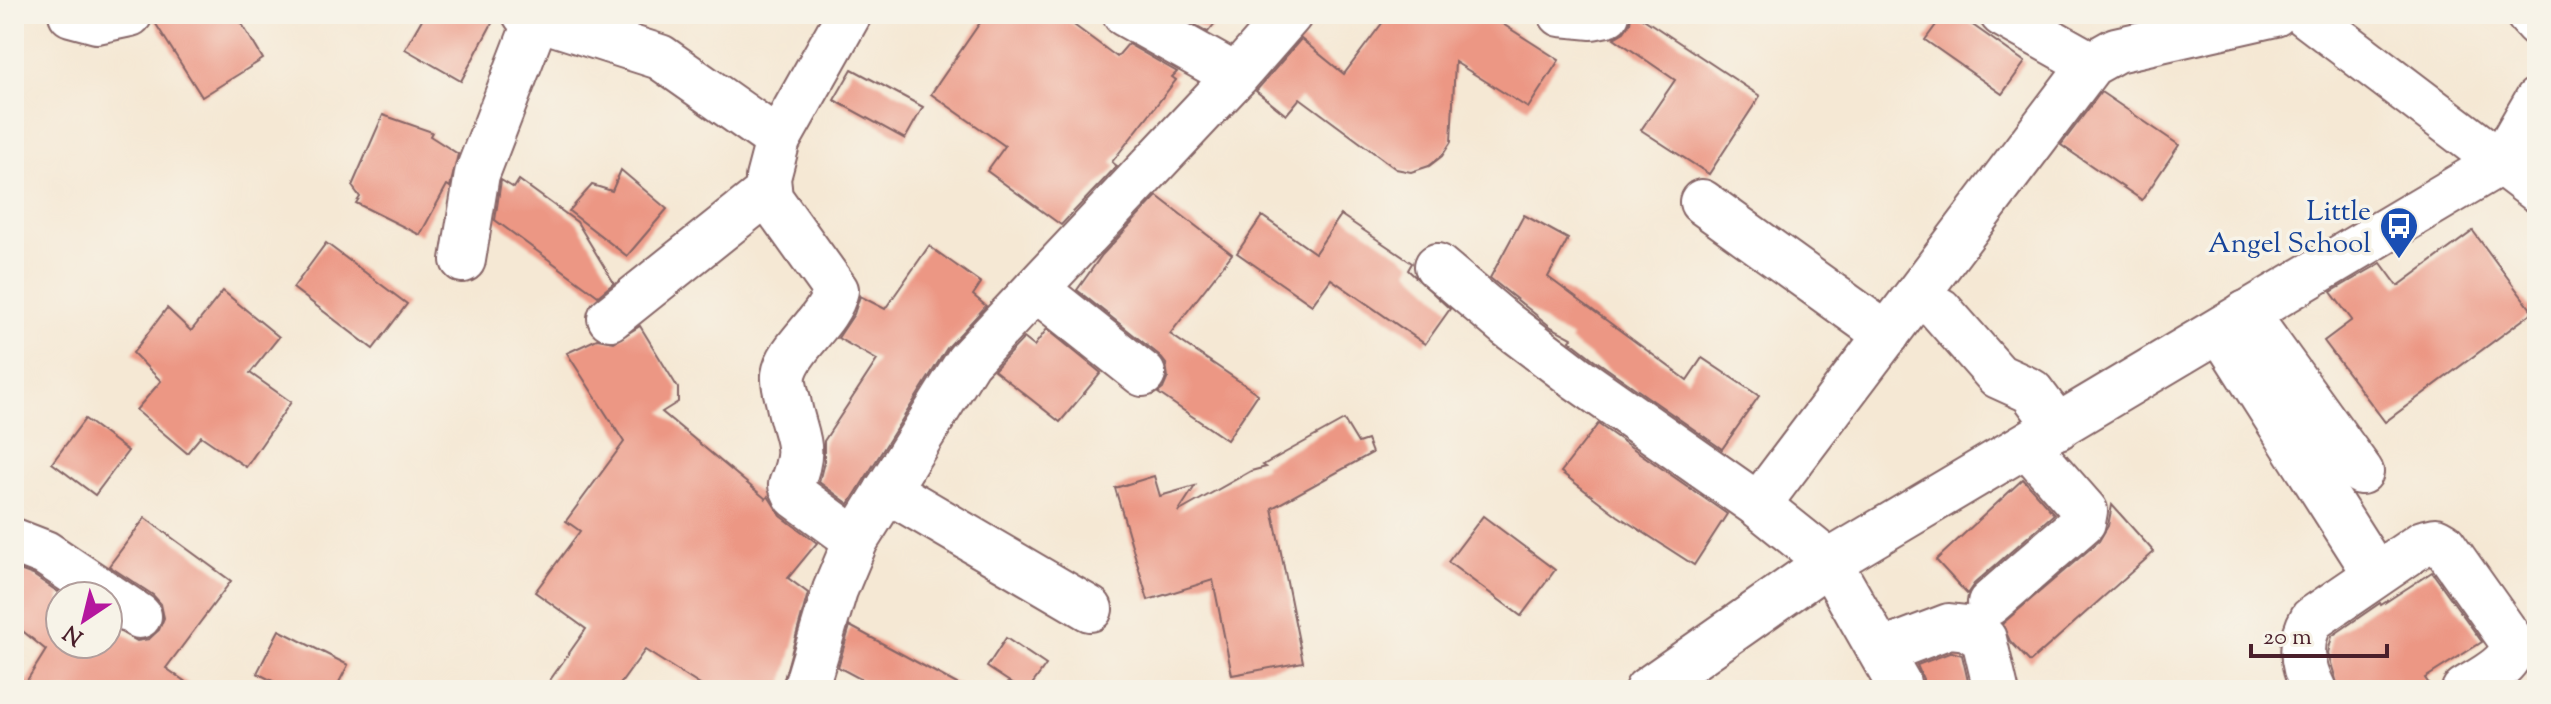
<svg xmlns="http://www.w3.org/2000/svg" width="2551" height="704" font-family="'Sorts Mill Goudy',serif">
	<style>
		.building { fill: #ec9784 }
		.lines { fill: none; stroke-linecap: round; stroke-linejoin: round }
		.minor-casing { stroke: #866566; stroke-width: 48 }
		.minor { stroke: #fff; stroke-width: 44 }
		.labels { text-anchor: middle; stroke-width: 7; stroke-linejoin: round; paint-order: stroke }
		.transit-label { font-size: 28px; fill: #164399; stroke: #f7f3e8; text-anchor: end }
	</style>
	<rect width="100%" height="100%" fill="#f7f3e8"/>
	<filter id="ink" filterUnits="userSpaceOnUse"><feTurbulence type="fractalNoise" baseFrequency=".0125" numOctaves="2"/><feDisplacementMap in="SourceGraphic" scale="16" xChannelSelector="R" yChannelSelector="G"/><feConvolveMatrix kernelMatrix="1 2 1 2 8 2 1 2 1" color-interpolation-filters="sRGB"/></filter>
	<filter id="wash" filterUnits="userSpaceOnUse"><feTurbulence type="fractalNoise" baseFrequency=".006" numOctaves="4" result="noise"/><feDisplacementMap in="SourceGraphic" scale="32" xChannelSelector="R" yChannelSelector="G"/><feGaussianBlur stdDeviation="1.8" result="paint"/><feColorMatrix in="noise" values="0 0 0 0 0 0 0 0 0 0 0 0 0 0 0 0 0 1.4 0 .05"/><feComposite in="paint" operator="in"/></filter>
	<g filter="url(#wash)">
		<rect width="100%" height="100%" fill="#f5e8d4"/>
		<g id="blocks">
			<g class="building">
				<polygon points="154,14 236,14 263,59 202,97 154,21"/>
				<polygon points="425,14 497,14 461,81 405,49"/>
				<polygon points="986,14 1059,14 1117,57 1128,44 1177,72 1172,77 1176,80 1112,162 1117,166 1061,225 987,171 1005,146 931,94"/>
				<polygon points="1176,14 1222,14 1208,32"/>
				<polygon points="1389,14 1487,14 1559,60 1528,108 1455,62 1451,142 1442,156 1429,166 1411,172 1396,169 1300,98 1286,115 1256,91 1301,39 1344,74"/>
				<polygon points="1631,14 1636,14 1760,96 1709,174 1641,130 1675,80 1614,38 1624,32 1630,23"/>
				<polygon points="1944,14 1957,14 2025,62 2002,94 1925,40"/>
				<polygon points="852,69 923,107 905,139 834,100"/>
				<polygon points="2101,92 2179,145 2142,200 2061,145"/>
				<polygon points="383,115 432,132 430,136 458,154 450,187 447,185 420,235 356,203 360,197 352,186"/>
				<polygon points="621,170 667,209 627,256 569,211 592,185 612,191"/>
				<polygon points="501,180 514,188 519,180 577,222 614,283 598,296 495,220"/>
				<polygon points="1157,196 1232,254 1170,334 1258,394 1227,440 1158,393 1163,389 1168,377 1166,364 1159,355 1077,290 1102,255"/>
				<polygon points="1341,215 1412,263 1408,270 1450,309 1425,344 1331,279 1312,305 1237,253 1262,216 1315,253"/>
				<polygon points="1524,215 1568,239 1548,277 1687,380 1702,358 1759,396 1722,449 1592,358 1570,341 1572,338 1551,327 1490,278"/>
				<polygon points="2473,231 2533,312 2385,422 2324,341 2352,320 2331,292 2381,263 2398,286"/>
				<polygon points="326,243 407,304 373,349 293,288"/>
				<polygon points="929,246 981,283 973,295 986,306 947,348 849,504 819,482 824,462 824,441 877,360 838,338 854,314 860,296 885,309"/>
				<polygon points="223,291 279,337 250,373 291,402 246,467 201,436 187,453 136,410 161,381 133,353 167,308 191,331"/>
				<polygon points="640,326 678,388 678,402 662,412 766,499 768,496 781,516 817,543 788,578 808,593 781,690 708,690 645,650 616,690 543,690 586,629 535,592 580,531 566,521 624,442 567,353 597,339 614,342"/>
				<polygon points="1047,329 1101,373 1060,422 994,370 1024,338 1034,346"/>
				<polygon points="85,419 128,451 95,495 52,463"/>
				<polygon points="1344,420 1358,443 1367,440 1372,453 1272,508 1303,662 1232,675 1213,580 1148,600 1115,488 1154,476 1160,496 1195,486 1178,512 1251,471 1266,467 1263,465"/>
				<polygon points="1598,424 1727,514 1694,565 1618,516 1561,472"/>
				<polygon points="2023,479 2054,514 1974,584 1967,594 1936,560"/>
				<polygon points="2112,505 2154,552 2030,662 2010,641 2002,624 2099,541 2108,526"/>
				<polygon points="1483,516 1555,570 1521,616 1448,562"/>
				<polygon points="145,518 231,581 166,668 197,690 21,690 46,650 14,624 14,568 33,575 64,596 60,596 60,644 108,644 108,625 137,641 149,639 159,630 164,618 161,604 153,595 109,566"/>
				<polygon points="2432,572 2482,642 2425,678 2433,690 2339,690 2328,653 2332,636 2380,603 2381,605"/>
				<polygon points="850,626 968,690 881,690 838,667"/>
				<polygon points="279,630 348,665 335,690 290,690 257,673"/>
				<polygon points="1006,638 1046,665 1028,690 1022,690 987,667"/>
				<polygon points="1952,652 1962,655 1970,690 1923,690 1923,679 1917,665"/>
			</g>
		</g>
	</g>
	<g filter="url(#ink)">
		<use href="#blocks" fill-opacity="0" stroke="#866566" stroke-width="2"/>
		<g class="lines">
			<g class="minor-casing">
				<g id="minor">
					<polyline points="71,14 97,21 130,14"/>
					<polyline points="525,14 660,57 778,140"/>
					<path d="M849,14L778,140L768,178L770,198L836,290C829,322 788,347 784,375C783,383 786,393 788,400C795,439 808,444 791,485L796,496L856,540"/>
					<polyline points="1125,14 1236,76"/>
					<polyline points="1561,14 1592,17 1607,14"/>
					<polyline points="2002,14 2091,64"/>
					<polyline points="2305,14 2537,190"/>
					<polyline points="2528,14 2537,24"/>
					<polyline points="1702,202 1887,335"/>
					<polyline points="463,260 477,174 537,18"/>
					<polyline points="1437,266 1507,325 1577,378 1758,505 1829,562 1898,683 1899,690"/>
					<polyline points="1036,289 1143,374"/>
					<polyline points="1940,310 1998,376 2031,391 2058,427"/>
					<polyline points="2246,313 2361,472"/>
					<polyline points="610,318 769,191"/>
					<polyline points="2220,330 2375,573"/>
					<polyline points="887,490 1090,609"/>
					<polyline points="1758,505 2091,64 2116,50 2275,14"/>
					<polyline points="14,541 45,553 139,616"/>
					<polyline points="1990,603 2083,522 2085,511 2027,445"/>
					<polyline points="1881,652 1949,626 1967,628 1984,639 1996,690"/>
					<polyline points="805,690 835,590 856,540 968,361 1236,76 1290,14"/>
					<polyline points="1647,690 1829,562 2501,162 2537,100"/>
					<path d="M2314,690C2302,666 2298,643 2312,619L2423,543L2436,540L2443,544L2513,643C2512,666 2482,678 2464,690"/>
				</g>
			</g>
			<use href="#minor" class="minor"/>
		</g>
	</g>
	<defs>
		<g id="bus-pin" transform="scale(2)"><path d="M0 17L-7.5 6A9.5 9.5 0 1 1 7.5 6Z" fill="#1a4fb4" stroke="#f7f3e8"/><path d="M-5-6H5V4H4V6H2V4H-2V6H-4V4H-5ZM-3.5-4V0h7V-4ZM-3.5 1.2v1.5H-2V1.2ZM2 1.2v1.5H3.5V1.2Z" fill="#fff"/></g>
	</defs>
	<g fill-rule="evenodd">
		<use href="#bus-pin" x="2399" y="226"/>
	</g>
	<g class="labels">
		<g class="transit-label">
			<text x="2371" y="220">Little<tspan x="2371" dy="32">Angel School</tspan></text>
		</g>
	</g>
	<rect width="2551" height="704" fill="none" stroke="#f7f3e8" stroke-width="48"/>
	<g transform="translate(84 620) rotate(215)"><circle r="38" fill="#f7f3e8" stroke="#b29e9c" stroke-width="2"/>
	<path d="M0-6L14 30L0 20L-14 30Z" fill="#b5179e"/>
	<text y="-12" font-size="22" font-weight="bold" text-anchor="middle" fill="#4a1f2b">N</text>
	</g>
	<path d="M2251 644v12h136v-12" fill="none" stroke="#4a1f2b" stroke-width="4"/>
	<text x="2263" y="644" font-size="24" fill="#4a1f2b" stroke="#f7f3e8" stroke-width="6" paint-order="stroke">20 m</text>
</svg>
